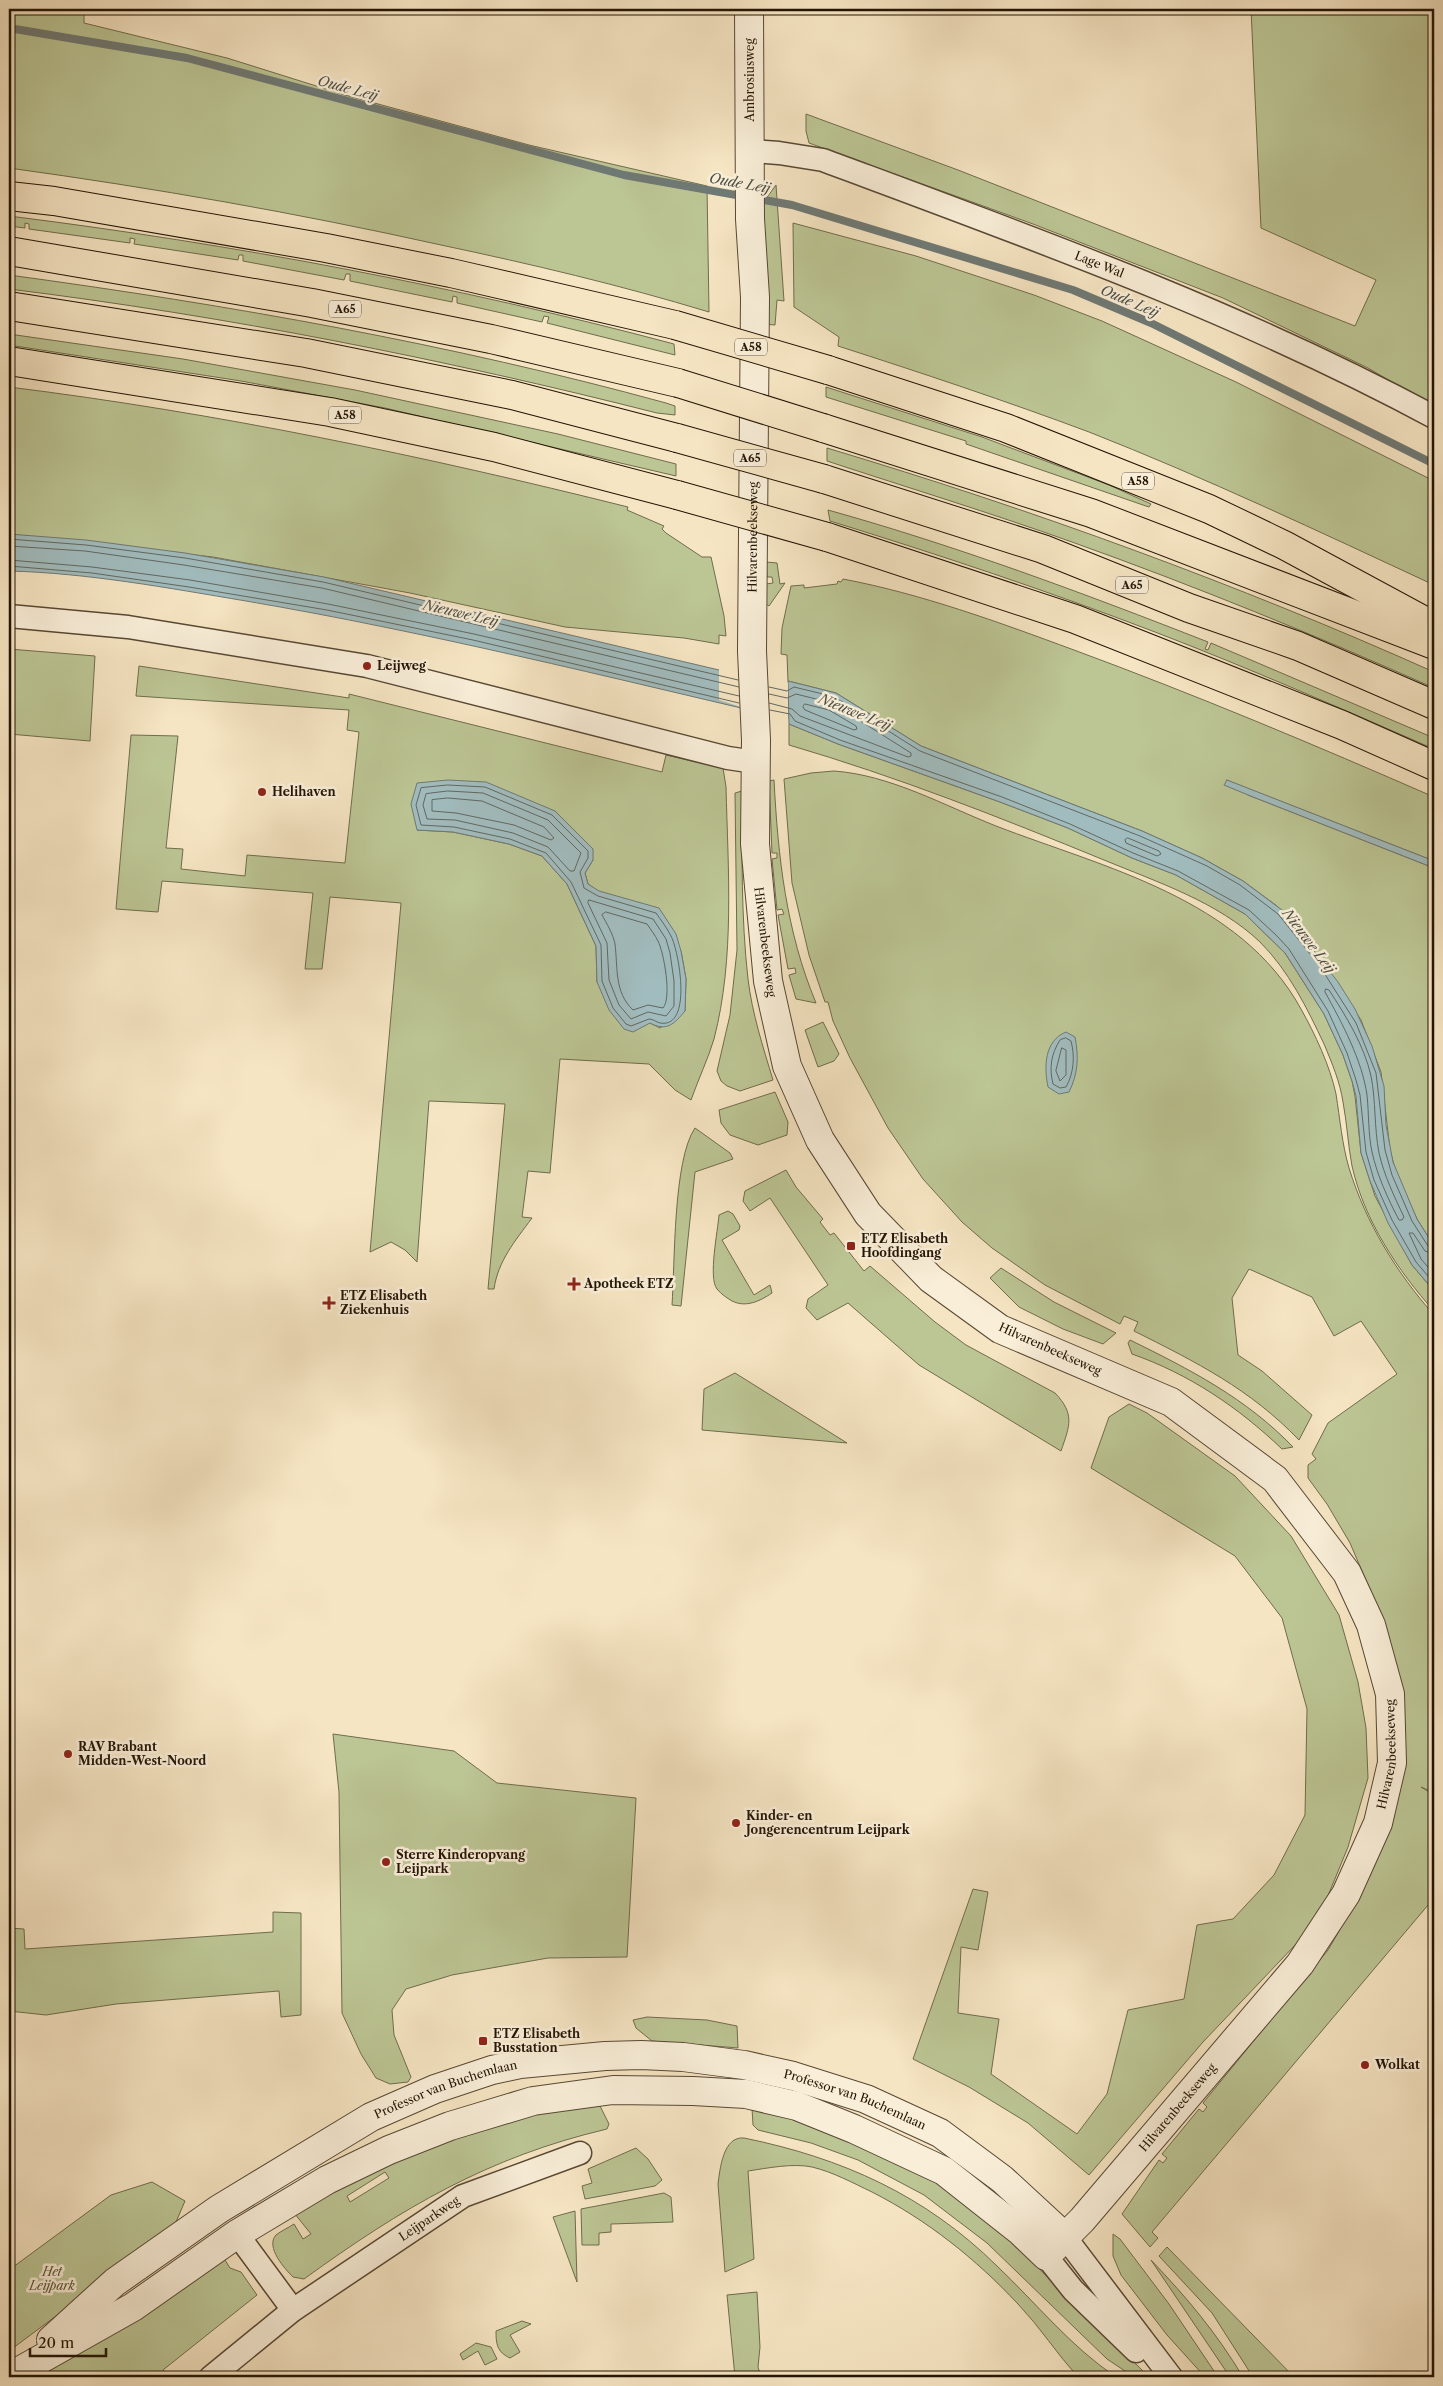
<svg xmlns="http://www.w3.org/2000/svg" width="1443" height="2386" font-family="'Libre Caslon Text',serif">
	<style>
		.green { fill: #bcc594; stroke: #706c4c; fill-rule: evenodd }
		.water { fill: #a1bcbe; stroke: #6f7974 }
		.pier { fill: #f6e5c3 }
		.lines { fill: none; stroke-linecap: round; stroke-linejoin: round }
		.shore { stroke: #626861; stroke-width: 1 }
		.stream { stroke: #6f7974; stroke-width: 8 }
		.minor-casing { stroke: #584834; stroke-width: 25 }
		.tertiary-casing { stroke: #584834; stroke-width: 30 }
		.motorway-casing { stroke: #231404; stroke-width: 30 }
		.minor { stroke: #f9eed8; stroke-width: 22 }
		.tertiary { stroke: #f9eed8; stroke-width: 28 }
		.motorway { stroke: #f6e5c3; stroke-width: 28 }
		.motorway-bridge-casing { stroke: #231404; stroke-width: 30; stroke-linecap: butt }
		.motorway-bridge { stroke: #f6e5c3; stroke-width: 28 }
		.poi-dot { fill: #8f2418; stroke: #f9eed8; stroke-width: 2 }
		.labels { text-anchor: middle; stroke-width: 5; stroke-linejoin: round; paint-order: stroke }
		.shield { fill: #f9eed8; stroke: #635544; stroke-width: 1 }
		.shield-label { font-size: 11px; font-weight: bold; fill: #231404 }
		.street-label { font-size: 12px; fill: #231404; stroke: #f9eed8 }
		.poi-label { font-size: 12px; font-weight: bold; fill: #231404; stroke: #f9eed8; text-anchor: start }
		.park-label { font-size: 12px; font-style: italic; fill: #595236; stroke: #f9eed8 }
		.water-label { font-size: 14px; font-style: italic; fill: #4f4f45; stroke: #f9eed8 }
	</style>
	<rect width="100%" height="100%" fill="#f6e5c3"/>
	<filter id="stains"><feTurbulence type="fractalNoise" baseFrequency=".004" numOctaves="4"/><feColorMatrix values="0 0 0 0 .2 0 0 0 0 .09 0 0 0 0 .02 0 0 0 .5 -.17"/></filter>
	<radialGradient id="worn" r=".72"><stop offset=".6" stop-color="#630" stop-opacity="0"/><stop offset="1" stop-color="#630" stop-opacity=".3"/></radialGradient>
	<g class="green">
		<path d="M9,9H84V23L227,58L345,95L529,145L707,186L709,312C620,285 531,264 441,245C297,213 154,188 9,168Z"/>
		<polygon points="1251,9 1434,9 1434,407 1368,368 1223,298 1033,224 809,143 806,131 806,114 958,170 1355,326 1376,280 1261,228"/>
		<polygon points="776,185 784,301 777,300 775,325 763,324 762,204"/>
		<path d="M9,216C233,244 456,286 674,344L675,355L547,323L549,317L544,316L542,322L457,303V297L453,296L452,302L350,281V274H346L344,280L243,261V255H239L238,260L134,244L135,239L130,238V243L29,229V224L25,223V228L9,226Z"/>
		<path d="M793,223L916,256L1034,295L1102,321L1236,382L1434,481V585C1320,532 1206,478 1089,432C1006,401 922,373 838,346L839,337L794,307Z"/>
		<path d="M9,275C230,305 451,344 666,403L675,406V415L657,413C444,359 227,316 9,289Z"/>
		<polygon points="9,334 183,359 355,390 558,434 676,464 676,476 385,408 241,381 9,345"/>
		<path d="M9,387C218,413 424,456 628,507L627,510L664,526L662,529L666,533L702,557H711L724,616L726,636L719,635V644L684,638L565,627L410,593L213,557L9,534Z"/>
		<polygon points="826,387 982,437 1109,485 1151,504 1149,507 1143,505 966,444 966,441 826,397"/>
		<path d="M827,448C1034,510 1237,584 1434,672V688C1315,635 1195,586 1072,542C991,513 909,488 827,461Z"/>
		<path d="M828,510C957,546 1083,593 1208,642L1205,649L1208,650L1211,643L1434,738V749C1342,709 1249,668 1155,632C1048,591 940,555 830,521Z"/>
		<polygon points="766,562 777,563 780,584 785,583 769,606 766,604 766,584 773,583 772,577 767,577"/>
		<path d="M843,579C922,594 998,622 1074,650C1196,695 1315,745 1434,797V861L1226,780L1248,795L1434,868V1246L1417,1219L1396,1173L1390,1150L1381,1072L1361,1020L1323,962L1287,916L1277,906L1243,881L1202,858L1142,831L921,746L836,693L788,681L787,655L781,654L782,628L791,586L804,585V588L837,584L838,581L841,582Z"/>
		<polygon points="9,649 95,656 90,741 9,734"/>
		<path d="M139,666L349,698V694L662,772L666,755L723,768L726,787C728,870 735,958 714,1039C708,1059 698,1080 691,1100L675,1090L649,1064L560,1059L550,1173L528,1171L522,1217L532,1218C515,1241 498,1261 494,1289H488L505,1104L429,1101L417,1262L405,1250L391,1242L370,1252L401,903L330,897L322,969H305L313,893L162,881L158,912L116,909L131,735L178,736L166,848L183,849L181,869L245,876L247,855L345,863L359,732L347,730L349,710L136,696ZM555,811L593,860L585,873L588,884L681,951L686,979L685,1011L660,1028L650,1023L597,982L596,946L567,884L542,856L509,844L453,832L417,830Z"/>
		<path d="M789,724L838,744L1000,802L1068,828L1132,858L1176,875L1245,914L1285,953L1324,1014L1343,1055L1352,1081L1355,1096L1361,1153L1375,1196L1412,1265L1434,1291V1311C1398,1271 1364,1220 1352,1166C1348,1145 1347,1123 1343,1102C1340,1082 1332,1063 1324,1044C1307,1008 1289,971 1260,942C1218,902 1157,882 1104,860C999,817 898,777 789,745Z"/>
		<path d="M834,771C890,775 943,805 996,826C1105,868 1240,898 1301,1009C1315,1034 1330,1066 1336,1094C1340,1119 1342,1144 1349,1168C1366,1223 1396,1272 1434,1315V1778L1428,1775L1434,1779L1428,1790L1421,1787L1434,1795V1898L1152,2232L1158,2238L1150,2247L1122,2214L1159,2160L1163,2163L1167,2158L1162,2154L1199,2109L1203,2112L1207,2107L1203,2103L1328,1950L1361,1893L1386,1815L1377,1606L1350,1543L1327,1504L1308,1478V1465L1316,1459L1312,1454L1328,1423L1397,1374L1361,1321L1334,1336L1312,1297L1249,1269L1232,1298L1238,1355L1262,1371L1312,1415L1299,1440C1250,1389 1196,1362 1134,1331L1138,1322L1124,1316L1120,1324L1045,1285L992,1248L962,1222L923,1179L888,1128L850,1058L833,1021L828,1002H825L809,955L792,883L784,779L811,773Z"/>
		<path d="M774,780C778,857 786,931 816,1003L796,999L789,975L796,973L795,968L788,969L778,915L784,914L782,909L777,910L772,859L777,858V853H772L769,781Z"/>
		<path d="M742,791C742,854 741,917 748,979C752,1013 763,1047 773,1080L740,1091L727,1086L721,1081L717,1071L730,1015L737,950L735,793Z"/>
		<polygon points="823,1022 839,1054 834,1061 818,1067 805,1030"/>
		<polygon points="775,1092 788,1122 787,1135 758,1145 730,1135 721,1123 719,1110"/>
		<path d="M695,1128L730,1153L733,1159L695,1172L681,1306L672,1305C675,1264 673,1160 695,1128Z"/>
		<path d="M786,1170L796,1187L823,1219L820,1222L830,1235L834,1233L864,1271L870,1266L935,1322L966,1345L1055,1393C1075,1414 1070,1425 1061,1451L919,1365L848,1303L817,1320L806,1308L808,1299L828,1285L770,1198L750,1211L743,1201L745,1191Z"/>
		<path d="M728,1211L733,1214L740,1226L739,1230L722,1240L754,1295L770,1285L772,1293C760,1301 746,1308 732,1301C727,1298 721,1294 717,1289C708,1278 718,1230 719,1215Z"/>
		<polygon points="1001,1268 1054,1302 1116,1333 1103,1344 1063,1329 1019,1307 990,1278"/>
		<path d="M1130,1340C1189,1369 1246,1398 1293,1447L1282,1449C1238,1407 1189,1374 1132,1354L1128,1343Z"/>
		<polygon points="735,1373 847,1443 702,1430 704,1389"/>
		<polygon points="1129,1404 1147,1413 1235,1476 1291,1536 1339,1615 1358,1682 1366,1728 1368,1778 1348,1847 1325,1903 1298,1942 1203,2042 1089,2175 1028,2123 969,2087 913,2059 973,1889 988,1892 978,1950 961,1947 958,2013 999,2019 991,2074 1077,2134 1107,2094 1128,2010 1184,1999 1197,1925 1233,1919 1274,1875 1305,1815 1307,1709 1282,1618 1235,1556 1091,1468 1109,1417"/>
		<polygon points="333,1734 454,1751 497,1783 636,1798 627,1957 548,1958 452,1975 406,1989 392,2010 394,2035 411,2077 408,2082 390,2084 376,2078 361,2054 342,2013 339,1792"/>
		<polygon points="273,1912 301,1913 301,2015 281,2017 279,1991 116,2004 46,2015 9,2011 9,1928 24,1929 25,1949 273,1932"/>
		<polygon points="647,2017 707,2020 737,2026 738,2048 652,2041 636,2028 633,2020"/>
		<path d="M597,2100L609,2124L607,2129C488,2157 402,2208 304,2279L293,2277C285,2269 265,2247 276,2235C281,2231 288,2228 294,2224L303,2239L311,2234L295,2214L343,2184L433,2139ZM385,2172L389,2178L350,2202L347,2196Z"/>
		<polygon points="752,2108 817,2126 926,2176 961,2200 1016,2246 1149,2377 1134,2377 1107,2359 987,2243 924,2195 858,2160 811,2143 758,2130 753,2125"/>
		<path d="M744,2138C842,2158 925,2195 997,2266C1036,2303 1071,2347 1116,2377H1078C1057,2354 1040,2327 1018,2304C976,2259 927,2220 872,2192C853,2183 833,2172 812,2167C793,2163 768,2168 748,2171L754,2259L725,2272L718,2184C720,2169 723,2136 744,2138Z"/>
		<polygon points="636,2148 648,2159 662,2180 655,2186 585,2199 582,2186 592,2183 588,2169"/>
		<polygon points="152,2182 185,2201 173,2229 9,2351 9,2270 111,2195"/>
		<polygon points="664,2193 671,2197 673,2222 611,2224 611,2232 599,2233 599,2245 582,2245 581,2209"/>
		<polygon points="575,2211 577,2282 553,2217"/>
		<polygon points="1113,2234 1120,2239 1169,2304 1218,2377 1205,2377 1167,2335 1121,2275 1113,2256"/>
		<polygon points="1167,2247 1294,2377 1253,2377 1212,2313 1159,2256"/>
		<polygon points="223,2257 230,2268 241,2272 257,2295 163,2370 168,2377 38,2377"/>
		<path d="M1151,2260C1188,2299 1215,2331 1243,2377H1230Z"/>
		<polygon points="757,2292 760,2347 758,2367 761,2377 735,2377 727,2295"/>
		<path d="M522,2321L531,2324L510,2335L520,2352L510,2358C497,2352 496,2344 496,2331Z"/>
		<polygon points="476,2343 491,2347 497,2359 485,2365 478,2351 463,2360 460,2354"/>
	</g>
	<g class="water">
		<path d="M9,534L86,540L185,553L324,577L787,686L788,719C608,677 428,632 246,601C168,588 88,573 9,571Z"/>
		<polygon points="788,681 836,693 921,746 1142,831 1202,858 1243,881 1282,910 1338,982 1355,1009 1372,1046 1384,1086 1386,1125 1393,1162 1417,1219 1434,1246 1434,1291 1412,1265 1388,1223 1370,1181 1361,1153 1356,1096 1352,1081 1343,1055 1324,1014 1285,953 1245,914 1176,875 1132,858 1068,828 1000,802 838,744 789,724"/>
		<path d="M448,780L486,782L555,811L593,849V860L585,873L588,884L599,891L659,908L676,934L681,951L686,979L685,1011C674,1024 667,1032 650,1023L633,1032L624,1029L609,1010L597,982L596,946L567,884L542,856L509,844L453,832L417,830L411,804L417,783Z"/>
		<polygon points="1227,780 1434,861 1434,868 1248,795 1224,785"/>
		<path d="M1066,1032L1075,1037C1079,1057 1078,1074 1069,1092L1059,1094L1048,1087C1044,1067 1044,1041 1066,1032Z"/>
	</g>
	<polygon class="pier" points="719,668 788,683 788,722 719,700"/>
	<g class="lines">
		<g class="shore">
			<polyline points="9,539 86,545 185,558 323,582 738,680"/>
			<polyline points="9,546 85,551 184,565 322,588 739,687"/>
			<polyline points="9,560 92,567 190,580 328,604 474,634 739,696"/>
			<polyline points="9,566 92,573 189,587 327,610 473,640 739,703"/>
			<polyline points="769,687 787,691 794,687 827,695 841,701 920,751 1140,836 1207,866 1240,885 1278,914 1319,965 1356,1023 1376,1073 1385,1150 1392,1175 1412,1221 1428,1246 1434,1247"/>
			<polyline points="769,694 787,698 796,694 832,703 911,753 911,756 908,757 800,716 792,709 769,703"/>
			<polygon points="805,704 829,710 856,726 857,729 854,730 805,710 803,707"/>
			<polyline points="770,710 790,714 795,721 840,740 1002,797 1070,824 1133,853 1178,871 1249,910 1276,935 1289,949 1328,1011 1347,1053 1356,1080 1360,1095 1366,1152 1374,1180 1392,1220 1416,1262 1434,1283"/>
			<path d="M448,785L485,787L552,815L588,851V858L580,872L584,888L598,896L656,913C661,920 667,928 671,936C679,951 693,1029 660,1023C656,1022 653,1019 649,1019L631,1026L626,1024L613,1008L602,981L601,945L571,882L546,853L510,839L454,827L421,825L416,805L421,788Z"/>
			<polygon points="448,791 483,793 548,820 581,853 574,871 570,871 548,847 513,833 455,820 427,819 423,805 426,794"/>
			<polygon points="448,798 482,801 544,827 554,838 551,840 514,825 456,813 432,811 432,800"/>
			<polygon points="1128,838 1159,851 1161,854 1157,856 1126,843 1125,840"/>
			<polygon points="589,900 653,919 666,939 670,953 674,981 674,1006 666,1016 648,1012 631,1019 619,1005 609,980 607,943 588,903"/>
			<path d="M606,912L647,924C651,930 655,935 658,941C664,953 672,998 663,1008L648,1005L633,1010C614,992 618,968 615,944C613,934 607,924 602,915Z"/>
			<path d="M1326,989L1329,990C1346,1016 1364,1045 1371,1076C1376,1101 1374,1127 1379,1153C1384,1175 1394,1196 1404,1217L1402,1220H1399C1388,1199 1377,1175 1372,1152C1368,1133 1369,1114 1367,1095C1362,1060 1342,1023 1325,992Z"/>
			<path d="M1066,1038L1071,1041C1075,1056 1074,1073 1066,1087L1060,1088L1053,1084C1049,1068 1051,1054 1060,1040Z"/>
			<polygon points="1062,1048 1066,1050 1066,1075 1060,1081 1056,1071"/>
			<polyline points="1434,1254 1425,1251 1413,1233 1409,1233 1421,1259 1434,1274"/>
		</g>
		<polyline class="stream" points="9,28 187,58 624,175 792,205 1073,290 1151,323 1434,464"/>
		<g class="minor-casing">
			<g id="minor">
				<path id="s1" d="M751,151L779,153L823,160C1030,237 1239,312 1434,417"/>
				<polyline points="9,616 128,627 367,666 728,758 755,762"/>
				<polyline points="237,2234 293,2310"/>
				<polyline points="1065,2237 1171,2377"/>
				<polyline points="1046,2256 1073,2290 1136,2351"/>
				<path id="s2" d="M211,2377L293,2310L463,2196L580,2153"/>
			</g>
		</g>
		<g class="tertiary-casing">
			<g id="tertiary">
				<path id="s3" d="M51,2340L115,2282L219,2209L371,2117L435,2089L492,2070L520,2064L605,2056L641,2055L683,2057L744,2065L793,2076L866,2099L940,2133L1002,2179L1065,2237"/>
				<path id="s4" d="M9,2377L133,2307L237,2234L327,2180L389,2150L450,2126L533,2101L613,2090L693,2091L746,2094L797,2106L854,2129L944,2171L1020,2231L1046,2256L1082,2220L1300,1964L1346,1894L1378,1823L1392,1763L1390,1694L1371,1625L1347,1573L1275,1479L1171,1402L1000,1329L931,1279L868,1214L820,1140L787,1066L768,981L755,844L756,740L752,651L755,297L750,219L749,9"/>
			</g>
		</g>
		<g class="motorway-casing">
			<g id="motorway">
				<polyline points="9,196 54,201 326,248 451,273 675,325"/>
				<polyline points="9,251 312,303 491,339 678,383"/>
				<polyline points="9,306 306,353 512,395 677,438"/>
				<polyline points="9,361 330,412 494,447 677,495"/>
				<polyline points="828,370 1006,428 1209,509 1284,545 1434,626"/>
				<polyline points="823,428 1091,513 1434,645"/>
				<polyline points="824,479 1043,549 1189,608 1298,646 1434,705"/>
				<polyline points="827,537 1075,619 1342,725 1434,766"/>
			</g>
		</g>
		<use href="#minor" class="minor"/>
		<use href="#tertiary" class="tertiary"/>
		<use href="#motorway" class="motorway"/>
		<g class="motorway-bridge-casing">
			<g id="motorway-bridge">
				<polyline points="675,325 828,370"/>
				<polyline points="678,383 823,428"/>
				<polyline points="677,438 824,479"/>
				<polyline points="677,495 827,537"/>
			</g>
		</g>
		<use href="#motorway-bridge" class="motorway-bridge"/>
	</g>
	<g class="poi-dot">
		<circle cx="367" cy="666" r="5"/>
		<circle cx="262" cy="792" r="5"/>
		<rect x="846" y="1241" width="10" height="10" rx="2.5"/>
		<path d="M571.5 1276.5h5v5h5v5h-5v5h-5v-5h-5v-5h5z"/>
		<path d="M326.5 1295.5h5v5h5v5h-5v5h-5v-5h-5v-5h5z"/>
		<circle cx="68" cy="1754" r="5"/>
		<circle cx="736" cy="1823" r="5"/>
		<circle cx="386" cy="1862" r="5"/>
		<rect x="478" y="2036" width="10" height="10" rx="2.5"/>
		<circle cx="1365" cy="2065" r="5"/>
	</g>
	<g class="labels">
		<g class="shield">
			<rect x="329" y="300.5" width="32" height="17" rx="4"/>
			<rect x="735" y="338.5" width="32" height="17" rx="4"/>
			<rect x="329" y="406.5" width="32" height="17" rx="4"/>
			<rect x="734" y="449.5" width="32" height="17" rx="4"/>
			<rect x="1122" y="472.5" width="32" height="17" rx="4"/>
			<rect x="1116" y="576.5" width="32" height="17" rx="4"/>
		</g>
		<g class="shield-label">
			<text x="345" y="313">A65</text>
			<text x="751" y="351">A58</text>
			<text x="345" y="419">A58</text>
			<text x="750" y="462">A65</text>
			<text x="1138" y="485">A58</text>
			<text x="1132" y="589">A65</text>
		</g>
		<g class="street-label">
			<text transform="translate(750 80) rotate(-90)" y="4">Ambrosiusweg</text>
			<text dy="4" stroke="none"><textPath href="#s1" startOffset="368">Lage Wal</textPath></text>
			<text dy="4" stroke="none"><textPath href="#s4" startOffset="3274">Hilvarenbeekseweg</textPath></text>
			<text transform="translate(765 942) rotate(83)" y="4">Hilvarenbeekseweg</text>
			<text transform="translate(1050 1349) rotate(24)" y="4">Hilvarenbeekseweg</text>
			<text dy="4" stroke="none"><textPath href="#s4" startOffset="1774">Hilvarenbeekseweg</textPath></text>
			<text dy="4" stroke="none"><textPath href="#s3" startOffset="471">Professor van Buchemlaan</textPath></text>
			<text dy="4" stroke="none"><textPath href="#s3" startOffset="891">Professor van Buchemlaan</textPath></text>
			<text dy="4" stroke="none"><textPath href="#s4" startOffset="1354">Hilvarenbeekseweg</textPath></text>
			<text dy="4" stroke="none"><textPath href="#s2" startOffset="270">Leijparkweg</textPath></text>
		</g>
		<g class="poi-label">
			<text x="377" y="670">Leijweg</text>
			<text x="272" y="796">Helihaven</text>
			<text x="861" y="1243">ETZ Elisabeth<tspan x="861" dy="14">Hoofdingang</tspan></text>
			<text x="584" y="1288">Apotheek ETZ</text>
			<text x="340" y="1300">ETZ Elisabeth<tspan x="340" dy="14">Ziekenhuis</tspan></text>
			<text x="78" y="1751">RAV Brabant<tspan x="78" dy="14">Midden-West-Noord</tspan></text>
			<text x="746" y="1820">Kinder- en<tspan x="746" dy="14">Jongerencentrum Leijpark</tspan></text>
			<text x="396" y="1859">Sterre Kinderopvang<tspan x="396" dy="14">Leijpark</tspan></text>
			<text x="493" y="2038">ETZ Elisabeth<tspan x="493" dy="14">Busstation</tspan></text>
			<text x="1375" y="2069">Wolkat</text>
		</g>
		<g class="park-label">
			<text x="52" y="2276">Het<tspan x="52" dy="14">Leijpark</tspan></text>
		</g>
		<g class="water-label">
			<text transform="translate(348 88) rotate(15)" y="5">Oude Leij</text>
			<text transform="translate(740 183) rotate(10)" y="5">Oude Leij</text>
			<text transform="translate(1130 301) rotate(23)" y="5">Oude Leij</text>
			<text transform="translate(461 613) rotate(13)" y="5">Nieuwe Leij</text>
			<text transform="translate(855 712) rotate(22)" y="5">Nieuwe Leij</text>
			<text transform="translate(1309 941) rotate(53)" y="5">Nieuwe Leij</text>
		</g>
	</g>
	<rect width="1443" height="2386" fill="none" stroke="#f6e5c3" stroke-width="30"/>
	<rect x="10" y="10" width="1423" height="2366" fill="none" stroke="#231404" stroke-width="2.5"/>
	<rect x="15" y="15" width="1413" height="2356" fill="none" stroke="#231404"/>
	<path d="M30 2348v8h76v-8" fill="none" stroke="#231404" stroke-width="2.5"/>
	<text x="38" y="2348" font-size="15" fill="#231404" stroke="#f9eed8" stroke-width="4" paint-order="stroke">20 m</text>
	<rect width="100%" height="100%" filter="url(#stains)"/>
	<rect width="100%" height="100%" fill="url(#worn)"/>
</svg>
